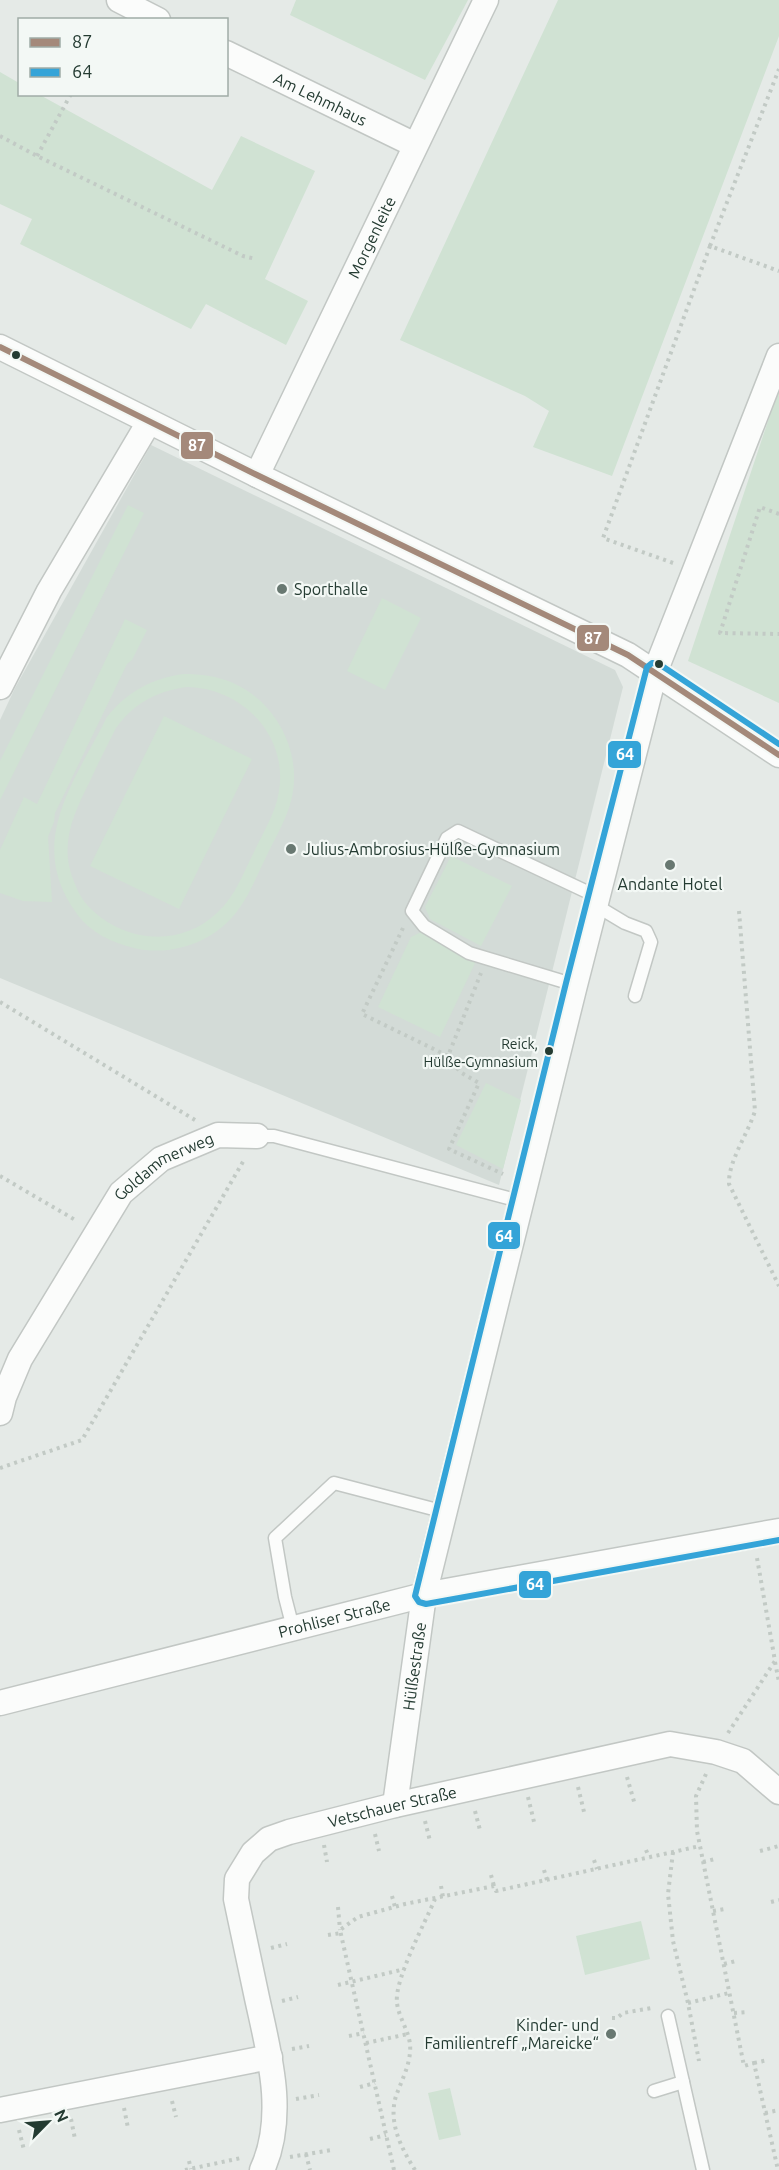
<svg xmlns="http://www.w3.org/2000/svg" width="779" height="2170" font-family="Ubuntu,sans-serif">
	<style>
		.built { fill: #d3dbd7 }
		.green { fill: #d0e2d3; fill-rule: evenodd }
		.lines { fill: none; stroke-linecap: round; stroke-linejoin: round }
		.service-casing { stroke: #c2c7c4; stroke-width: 15 }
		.minor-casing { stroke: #c2c7c4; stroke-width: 27 }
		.path { stroke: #c2cac5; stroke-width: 4; stroke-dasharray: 3 4.5; stroke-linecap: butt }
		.service { stroke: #fbfcfb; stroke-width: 12 }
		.minor { stroke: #fbfcfb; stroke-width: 24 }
		.bus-1-casing { stroke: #f3f8f5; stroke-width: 10 }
		.bus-2-casing { stroke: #f3f8f5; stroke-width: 10 }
		.bus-1 { stroke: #a4897a; stroke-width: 6 }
		.bus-2 { stroke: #34a4d8; stroke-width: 6 }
		.bus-dot { fill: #243b32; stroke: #f3f8f5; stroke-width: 2 }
		.poi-dot { fill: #687871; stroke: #f3f8f5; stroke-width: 2 }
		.labels { text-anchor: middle; stroke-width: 4.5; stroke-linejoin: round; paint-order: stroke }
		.bus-label { font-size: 14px; fill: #243b32; stroke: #f3f8f5; text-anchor: end }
		.street-label { font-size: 16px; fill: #243b32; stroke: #f3f8f5 }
		.poi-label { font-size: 16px; fill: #243b32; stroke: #f3f8f5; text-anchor: start }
		.line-badge { stroke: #f3f8f5; stroke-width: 2 }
		.badge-label { font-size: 16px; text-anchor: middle; font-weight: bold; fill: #fff }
	</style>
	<rect width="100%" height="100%" fill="#e5eae7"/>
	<polygon class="built" points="151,445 615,670 623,687 499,1185 0,978 0,720 15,688"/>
	<g class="green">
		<polygon points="296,0 468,0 425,80 290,15"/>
		<polygon points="558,0 779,0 779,36 612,476 533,447 549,411 525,396 400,340"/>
		<polygon points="0,72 19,83 20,94 40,95 212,190 241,136 315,171 265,279 308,301 286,345 206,304 191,329 20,244 32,219 0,204"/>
		<polygon points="779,388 779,703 688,661"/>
		<polygon points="128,505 144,513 0,800 0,761"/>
		<polygon points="382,598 421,618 385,690 347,671"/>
		<polygon points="125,619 147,630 132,660 127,664 55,813 54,822 48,837 52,902 23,901 0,893 0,850 24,797 37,804"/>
		<path d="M184,674C201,674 217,676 233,683C273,700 300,747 293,791C290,814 276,836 266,857C257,875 250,894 238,910C215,942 172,957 134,948C112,943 90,932 77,914C25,843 74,783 107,717C127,692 152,678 184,674ZM187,687C242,688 288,735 279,791C276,813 262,834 253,854C243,874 235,896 218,912C181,948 124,943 89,907C83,901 78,892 75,884C58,846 73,815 90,781C98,763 107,746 116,728C134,703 157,691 187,687Z"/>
		<polygon points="164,716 252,759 179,909 90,866"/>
		<polygon points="451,856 512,886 481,946 430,919 425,907"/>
		<polygon points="421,932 477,959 440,1037 378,1007 411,937"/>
		<polygon points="486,1083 521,1100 503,1169 456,1145"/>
		<polygon points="641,1921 650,1959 585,1975 576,1936"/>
		<polygon points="450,2088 461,2135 439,2140 428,2093"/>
	</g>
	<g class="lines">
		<g class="service-casing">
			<g id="service">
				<polyline points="595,905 625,923 646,931 651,942 635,996"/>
				<polyline points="575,985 469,953 424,926 412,911 447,838 458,831 598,897"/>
				<polyline points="257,1136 274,1136 523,1202"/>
				<polyline points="293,1628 285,1597 275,1538 334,1483 445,1512"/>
				<polyline points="668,2016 703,2170"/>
				<polyline points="654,2091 683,2082"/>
			</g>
		</g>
		<g class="minor-casing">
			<g id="minor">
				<polyline points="119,0 158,20"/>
				<path id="s1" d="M226,53L415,145"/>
				<polyline points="0,347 257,475 628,655 779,755"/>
				<path id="s2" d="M257,475L486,0"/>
				<polyline points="0,687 49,591 149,422"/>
				<path id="s3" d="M0,1413L4,1397L20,1359L121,1193L161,1159L218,1135L257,1136"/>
				<path id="s4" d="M0,1703L424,1595L779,1531"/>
				<path id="s5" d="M395,1805L424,1595L575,985L655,672L779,356"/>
				<polyline points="0,2110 270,2057"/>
				<path id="s6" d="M262,2170C287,2116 269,2053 257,1998C250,1965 243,1932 236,1899L237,1879L253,1853L269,1839L289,1832L395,1805L670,1744L716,1752L743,1761L779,1792"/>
			</g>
		</g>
		<g class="path">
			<polyline points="0,136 37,156 243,256 256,259"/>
			<polyline points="37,156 71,94"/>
			<polyline points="710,246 779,69"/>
			<polyline points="779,514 760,507 720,633 779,634"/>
			<polyline points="673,563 603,538 710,246 779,271"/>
			<path d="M739,911L755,1111C748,1134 728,1161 729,1184L779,1286"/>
			<polyline points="403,928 362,1014 448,1056 481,973"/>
			<polyline points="0,1002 195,1120"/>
			<polyline points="448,1056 460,1072 479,1083 449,1149 503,1174"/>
			<polyline points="0,1176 77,1221"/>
			<polyline points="0,1468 82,1440 244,1160"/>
			<polyline points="775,1662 779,1682"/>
			<polyline points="728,1733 775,1661 757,1558"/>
			<polyline points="706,1774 696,1796 697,1831 744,2066 754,2063 778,2170"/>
			<polyline points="627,1777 635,1805"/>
			<polyline points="578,1787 585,1816"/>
			<polyline points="528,1797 535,1826"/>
			<polyline points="475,1811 480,1830"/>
			<polyline points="425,1821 430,1841"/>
			<polyline points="375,1834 379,1851"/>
			<polyline points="324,1845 327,1862"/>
			<polyline points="646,1850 649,1857"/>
			<polyline points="760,1851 779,1846"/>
			<polyline points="673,1852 668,1894 673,1941 688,2003 699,2061"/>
			<polyline points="594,1860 597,1869"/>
			<polyline points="703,1862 715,1859"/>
			<polyline points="544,1870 547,1880"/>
			<polyline points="491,1875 494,1886"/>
			<polyline points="441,1886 443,1897"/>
			<polyline points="392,1896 395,1907"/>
			<polyline points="771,1902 779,1900"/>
			<polyline points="338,1907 340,1930"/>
			<polyline points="713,1911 725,1909"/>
			<polyline points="328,1935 341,1933"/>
			<polyline points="271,1948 287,1944"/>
			<polyline points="724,1964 736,1961"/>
			<polyline points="338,1985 405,1969"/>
			<polyline points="282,2001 298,1997"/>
			<polyline points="688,2003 729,1993"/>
			<polyline points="734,2013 747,2012"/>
			<polyline points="612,2018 617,2018 623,2013 652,2008"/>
			<polyline points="349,2036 364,2033"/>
			<polyline points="366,2043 408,2034"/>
			<polyline points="292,2049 309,2046"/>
			<polyline points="754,2063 768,2060"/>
			<polyline points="360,2087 375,2083"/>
			<polyline points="296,2099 319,2095"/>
			<polyline points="172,2101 176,2117"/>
			<polyline points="124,2108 128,2128"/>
			<polyline points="765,2113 779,2110"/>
			<polyline points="71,2119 75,2139"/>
			<polyline points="19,2130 24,2150"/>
			<polyline points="370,2139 386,2135"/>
			<polyline points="306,2154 310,2170"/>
			<polyline points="290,2157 331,2150"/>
			<polyline points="189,2161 191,2169"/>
			<polyline points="185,2170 241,2158"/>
			<polyline points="394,2170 340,1930 358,1917 405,1904 494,1886 496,1891 700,1846"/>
			<path d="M415,2170C401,2148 388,2122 396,2096C401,2082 409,2067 410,2052C412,2034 399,2020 397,2003C394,1980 425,1923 435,1899"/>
		</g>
		<use href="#service" class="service"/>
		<use href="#minor" class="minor"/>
		<g class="bus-1-casing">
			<polyline id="bus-1" points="0,347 257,475 628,655 779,755"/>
		</g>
		<g class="bus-2-casing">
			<polyline id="bus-2" points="779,744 659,664 652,663 647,667 566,983 415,1596 419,1602 426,1604 779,1540"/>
		</g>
		<use href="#bus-1" class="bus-1"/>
		<use href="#bus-2" class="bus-2"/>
	</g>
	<g class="bus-dot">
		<circle cx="16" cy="355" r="5"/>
		<circle cx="659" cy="664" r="5"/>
		<circle cx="549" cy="1051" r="5"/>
	</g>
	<g class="poi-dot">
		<circle cx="282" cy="589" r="6"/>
		<circle cx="291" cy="849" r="6"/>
		<circle cx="670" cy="865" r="6"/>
		<circle cx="611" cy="2034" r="6"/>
	</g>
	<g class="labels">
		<g class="bus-label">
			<text x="538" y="1049">Reick,<tspan x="538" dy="18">Hülße-Gymnasium</tspan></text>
		</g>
		<g class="street-label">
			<text dy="6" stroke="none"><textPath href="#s1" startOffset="105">Am Lehmhaus</textPath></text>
			<text dy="6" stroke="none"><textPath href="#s2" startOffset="264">Morgenleite</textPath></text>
			<text dy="6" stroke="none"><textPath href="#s3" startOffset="303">Goldammerweg</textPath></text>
			<text dy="6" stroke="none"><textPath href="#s4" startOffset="345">Prohliser Straße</textPath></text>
			<text dy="6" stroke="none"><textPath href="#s5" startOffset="140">Hülßestraße</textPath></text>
			<text dy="6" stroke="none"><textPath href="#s6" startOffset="476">Vetschauer Straße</textPath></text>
		</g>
		<g class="poi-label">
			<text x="294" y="595">Sporthalle</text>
			<text x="303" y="855">Julius-Ambrosius-Hülße-Gymnasium</text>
			<text x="670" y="890" text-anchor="middle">Andante Hotel</text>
			<text x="599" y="2031" text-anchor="end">Kinder- und<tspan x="599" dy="18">Familientreff „Mareicke“</tspan></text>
		</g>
	</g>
	<g class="line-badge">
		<rect x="180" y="431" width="34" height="29" rx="6" fill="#a4897a"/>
		<rect x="576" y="624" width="34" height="28" rx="6" fill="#a4897a"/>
		<rect x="607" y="740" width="35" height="29" rx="6" fill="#34a4d8"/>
		<rect x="487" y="1221" width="34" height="29" rx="6" fill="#34a4d8"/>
		<rect x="518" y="1570" width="34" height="29" rx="6" fill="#34a4d8"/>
	</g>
	<g class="badge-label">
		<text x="197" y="451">87</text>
		<text x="593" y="644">87</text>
		<text x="625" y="760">64</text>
		<text x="504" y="1242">64</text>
		<text x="535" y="1590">64</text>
	</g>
	<rect x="18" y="18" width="210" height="78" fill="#f3f8f5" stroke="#a0aca7" stroke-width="1.5"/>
	<rect x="30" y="38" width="30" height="9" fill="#a4897a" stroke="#a0aca7" stroke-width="1.5"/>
	<text x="72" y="48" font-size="18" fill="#243b32">87</text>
	<rect x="30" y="68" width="30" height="9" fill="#34a4d8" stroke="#a0aca7" stroke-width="1.5"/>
	<text x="72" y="78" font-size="18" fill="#243b32">64</text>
	<g transform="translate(48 2122) rotate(65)" stroke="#f3f8f5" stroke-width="4.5" paint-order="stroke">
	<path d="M0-4.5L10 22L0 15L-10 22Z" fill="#243b32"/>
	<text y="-9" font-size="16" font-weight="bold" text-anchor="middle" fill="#243b32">N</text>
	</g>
</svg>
